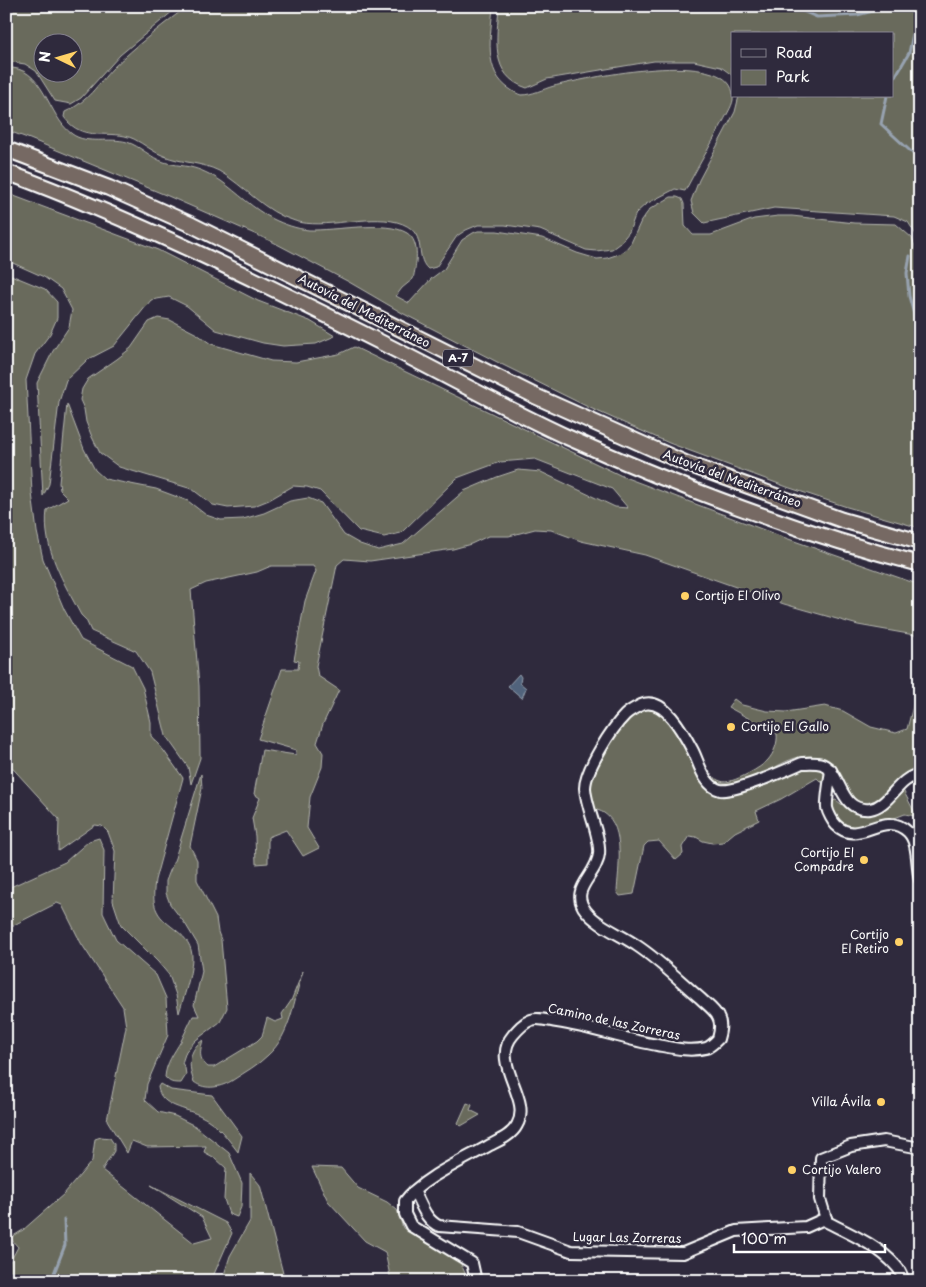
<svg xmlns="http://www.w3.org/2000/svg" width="926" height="1287" font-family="'Playpen Sans',sans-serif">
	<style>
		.green { fill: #696b5c; stroke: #b4b5ae; fill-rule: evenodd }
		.water { fill: #51647c; stroke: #97a2b0 }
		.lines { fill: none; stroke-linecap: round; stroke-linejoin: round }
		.stream { stroke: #97a2b0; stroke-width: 3 }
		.minor-casing { stroke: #fff; stroke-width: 14 }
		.highway-casing { stroke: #fff; stroke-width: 18 }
		.minor { stroke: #2f2a3d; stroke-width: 10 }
		.highway { stroke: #766964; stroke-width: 14 }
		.poi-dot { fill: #ffd166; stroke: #2f2a3d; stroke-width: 2 }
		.labels { text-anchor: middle; stroke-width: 5; stroke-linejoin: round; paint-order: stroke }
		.shield { fill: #2f2a3d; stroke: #c1bfc5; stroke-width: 1 }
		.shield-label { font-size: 11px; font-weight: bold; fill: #fff }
		.street-label { font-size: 12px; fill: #fff; stroke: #2f2a3d }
		.poi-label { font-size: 12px; fill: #fff; stroke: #2f2a3d; text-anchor: start }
	</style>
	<rect width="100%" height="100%" fill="#2f2a3d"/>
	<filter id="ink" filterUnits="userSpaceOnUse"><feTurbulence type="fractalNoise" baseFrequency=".02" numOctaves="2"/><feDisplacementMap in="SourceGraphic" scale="10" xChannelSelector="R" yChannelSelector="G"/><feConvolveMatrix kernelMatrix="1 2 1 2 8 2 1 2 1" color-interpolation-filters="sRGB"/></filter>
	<g filter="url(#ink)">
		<g class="green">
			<path d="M6,6H179L120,55L81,98L71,104L55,101L36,71L25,64L6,61ZM42,42H72V72H42Z"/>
			<path d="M188,6H493C491,35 482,72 511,90C514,92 518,94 521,95C532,95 543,89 554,86C583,79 739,43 733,100C732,107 725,117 722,124C710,146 697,168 685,191L675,189L646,204L636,213L629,232L620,243L612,249L596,251L586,250L540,230L505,225H478L466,230L457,236L436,267L428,269C413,256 430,231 397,222C366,214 324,230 295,221C264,212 245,186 219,171C201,162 181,163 164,156C153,152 144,144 134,139C110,128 83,144 64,117L65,112C89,101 96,86 113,68C136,46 162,25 188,6Z"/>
			<path d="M499,6H920V241L908,222L894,216L774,208L704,223L694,213L691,201L699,180L735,112L739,96H892V34H732V75L721,67L694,61H654L547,79L527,88C489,76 497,38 499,6Z"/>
			<path d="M6,68C44,65 47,116 72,134C87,145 110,137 127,142C140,146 151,158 164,162C172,165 181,165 190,167C200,169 212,175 221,181C238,193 253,209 273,219C283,224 297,229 309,230C333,231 386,220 407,233C421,242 416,266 413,279L402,288L396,296L409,303L432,278L444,269L462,240L473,233L478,231H497L542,238L577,253L597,259L607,258L619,254L626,249L631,243L641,221L650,209L671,197H677L682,199L684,204L685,226L693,235H711L754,219L778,216H792L854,223L896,224L912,238L920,261V528L847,507L787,487L669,443L590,408L501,364L404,314L349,282L273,242L168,196L30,139L6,130Z"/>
			<polygon points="6,193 158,250 258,301 310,321 335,336 316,344 283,346 263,343 216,330 187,306 169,297 151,300 114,346 87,360 66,380 59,402 49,484 43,496 37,383 53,351 69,327 72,310 61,289 44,277 6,260"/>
			<path d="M6,273L45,289L57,302V318L50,334L35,354L26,380L32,493L37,532L43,559L64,609L81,640L132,666L143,688L151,722V736L164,751L183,778L155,880C154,889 152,902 157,911C165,928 193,933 192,959C191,977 184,996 179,1013L176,995L169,975L158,962L121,925L113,901L115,851L108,832L102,826L95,825L58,851L59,819L6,761Z"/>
			<path d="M158,318L170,320L197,334L211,344L271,361L296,362L339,354L354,347L624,477L780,536L920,585V636L858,625L784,604L645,555L581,541L551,530L535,529L509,536H488L471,544L453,549L370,561L344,559L337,565L316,666L318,676L339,690L323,724L317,743L323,753L322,767L310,797L307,828L319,848L303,856L286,830L268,837V863L256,864L255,836L252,818L260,798L254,794L262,750L296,755V750L258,739L282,669H298L299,661L294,660L305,601L316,571L313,566H271L257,572L206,583L191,590L199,686L200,752V758L191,784L188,767L166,736L150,672L136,651L91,631L86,620L81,615C64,583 42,548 47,510L68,498L60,490L59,483L67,404L84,449L95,470L105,479L156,489L188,501L206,515L221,520L243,519L264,513L290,501L308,498L321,503L344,535L360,544L378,550L403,544L464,491L497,477L518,470L541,472L615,507L628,508L612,489L535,459L500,462L457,478L401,533L384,537L359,531L320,491L307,487L293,486L269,500L254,506L228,508L213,505L192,489L119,467L100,453L92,437L86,422L84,409L80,400L82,389L88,379L117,359L131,348L149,322Z"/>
			<path d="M920,679V769C894,772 885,804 867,804C842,804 845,776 835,765C830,760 817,757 810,756C783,755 761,782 735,784C729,784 722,783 716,782L708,773C713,777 719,782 726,782C736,781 761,768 768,760C774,753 778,743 777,734L728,707L734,699L742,705L767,711L786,712L825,706L843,711L871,727L896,733L907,729Z"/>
			<path d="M644,709L659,711C680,735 691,766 711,791L801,768H813L823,770L827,776V781L821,782L817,778L781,799L756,811L759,820L735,832L723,842L712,843L703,841L696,837L689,836L682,847L683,854L676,860L659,841L648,842L644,846L634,894L620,896L617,892C618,871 626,827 604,813C601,811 597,810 593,809L589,784L601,757L614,734L627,719Z"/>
			<path d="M201,774L202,788L190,846L197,860V880L216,918L218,932L221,940L227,1008L220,1022L196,1040L186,1051L182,1063L185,1068L186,1075L181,1083C173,1083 170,1083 165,1077C166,1063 174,1053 181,1041C185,1033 189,1024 193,1016H199L194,1005L202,971L198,945L186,925L170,904L166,893V881L175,858Z"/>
			<path d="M903,790L916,815L915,816L905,814L892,819L879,821L853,830C838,822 832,820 832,801L836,800L850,811L867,815L885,806Z"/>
			<polygon points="99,838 104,850 103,913 116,940 156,975 166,998 168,1035 147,1084 145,1100 158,1112 175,1116 195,1126 229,1153 242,1183 241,1207 237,1217 229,1214 224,1199 226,1168 215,1158 204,1152 206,1146 147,1147 132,1141 127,1153 107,1120 126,1027 123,1007 81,943 62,905 57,903 6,929 6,889 65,862 89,841"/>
			<path d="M303,971C294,998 291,1035 268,1055C258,1065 245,1072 233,1080C222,1087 206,1091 194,1082C188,1066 188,1050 203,1040C200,1051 198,1059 208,1067H214L257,1041L262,1036L267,1018L275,1022L283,1019L282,1014L291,1001Z"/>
			<path d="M160,1084L171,1090L212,1095L242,1136L238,1152C228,1139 217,1123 201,1116C187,1108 160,1107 158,1087Z"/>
			<polygon points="467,1103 472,1105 470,1110 480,1115 461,1126 458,1123"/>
			<polygon points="101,1137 110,1138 114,1144 114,1151 102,1170 194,1243 212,1238 202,1217 151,1185 226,1223 232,1233 211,1281 6,1281 6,1269 18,1247 10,1238 23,1230 64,1194 92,1161 95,1139"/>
			<polygon points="312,1167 341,1168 358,1188 387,1202 397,1210 403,1228 460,1262 465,1273 467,1281 386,1281 390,1276 385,1252 365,1241 328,1201"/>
			<polygon points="250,1173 260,1185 285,1281 222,1281 230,1256 250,1221"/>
		</g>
		<polygon class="water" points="519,674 521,677 520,683 526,688 522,698 508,686"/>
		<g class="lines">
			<g class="stream">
				<polyline points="791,6 817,17 857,15 893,6"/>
				<polyline points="892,82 909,53 916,19 910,10 903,6"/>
				<polyline points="887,96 881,124 920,160"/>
				<polyline points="910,256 907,273 909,296 915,318 919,344 920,375"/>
				<polyline points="51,1281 65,1245 64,1220"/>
			</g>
			<g class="minor-casing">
				<g id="minor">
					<path d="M831,770C830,779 826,800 827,808C828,813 833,822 836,825C859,848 883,808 908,832C919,843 916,865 920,880"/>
					<path d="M414,1191C421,1203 425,1220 439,1226L518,1232L571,1251L683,1253L736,1231L806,1227L826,1218"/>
					<path d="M476,1281L472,1263L411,1226L405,1214V1201C420,1179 466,1159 490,1145C500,1140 512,1135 517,1125C533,1098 489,1063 513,1035C518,1029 523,1023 531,1020C538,1017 549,1021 557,1022C591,1027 623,1039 657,1045C673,1048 689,1052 706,1048C710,1047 715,1042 718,1039C720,1032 722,1024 718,1017C715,1010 706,1004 700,998C679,980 659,960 636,945C620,934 598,926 586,911C568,889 597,876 599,854C601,836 586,808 585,788C585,770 612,728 625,715C629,711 635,708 641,705C664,695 684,734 693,751C699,763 704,786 720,790C735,793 786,770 802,763C808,763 815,762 822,764C843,773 838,812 870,809C890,806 897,778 920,774"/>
					<path d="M904,1281C902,1276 900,1270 897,1267C879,1246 851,1234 827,1222L820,1199L821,1158L851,1146L884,1141L920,1148"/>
				</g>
			</g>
			<g class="highway-casing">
				<g id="highway">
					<polyline points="6,149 109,188 192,225 535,396 685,463 842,520 920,542"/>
					<path d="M6,172C135,220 257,280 380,342C442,373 504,408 567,437C681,488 799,533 920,564"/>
				</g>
			</g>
			<use href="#minor" class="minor"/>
			<use href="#highway" class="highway"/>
		</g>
	</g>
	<g class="poi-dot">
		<circle cx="685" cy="596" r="5"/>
		<circle cx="731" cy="727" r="5"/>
		<circle cx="864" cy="860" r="5"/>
		<circle cx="899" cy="942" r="5"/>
		<circle cx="881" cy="1102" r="5"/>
		<circle cx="792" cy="1170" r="5"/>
	</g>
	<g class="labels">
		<rect class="shield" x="443" y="349.5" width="30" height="17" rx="4"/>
		<g class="shield-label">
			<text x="458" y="362">A-7</text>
		</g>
		<g class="street-label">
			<text transform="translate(364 311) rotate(27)" y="4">Autovía del Mediterráneo</text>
			<text transform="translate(732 479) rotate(20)" y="4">Autovía del Mediterráneo</text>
			<text transform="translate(614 1022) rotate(12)" y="4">Camino de las Zorreras</text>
			<text transform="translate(627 1238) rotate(1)" y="4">Lugar Las Zorreras</text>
		</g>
		<g class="poi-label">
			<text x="695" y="600">Cortijo El Olivo</text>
			<text x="741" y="731">Cortijo El Gallo</text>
			<text x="854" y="857" text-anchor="end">Cortijo El<tspan x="854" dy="14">Compadre</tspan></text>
			<text x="889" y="939" text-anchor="end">Cortijo<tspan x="889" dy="14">El Retiro</tspan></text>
			<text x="871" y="1106" text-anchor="end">Villa Ávila</text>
			<text x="802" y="1174">Cortijo Valero</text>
		</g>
	</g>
	<rect width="926" height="1287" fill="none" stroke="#2f2a3d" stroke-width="25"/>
	<rect x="12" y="12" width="901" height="1262" fill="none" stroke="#fff" stroke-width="2" filter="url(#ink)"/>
	<rect x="731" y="32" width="162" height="65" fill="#2f2a3d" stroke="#827f8b"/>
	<rect x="741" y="49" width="25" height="8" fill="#2f2a3d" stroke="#827f8b"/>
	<text x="776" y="58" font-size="15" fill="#ffffff">Road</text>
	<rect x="741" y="70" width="25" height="15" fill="#696b5c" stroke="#827f8b"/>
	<text x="776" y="82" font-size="15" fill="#ffffff">Park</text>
	<g transform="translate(58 58) rotate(275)"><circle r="24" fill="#2f2a3d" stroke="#827f8b"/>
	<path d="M0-4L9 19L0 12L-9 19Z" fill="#ffd166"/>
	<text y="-8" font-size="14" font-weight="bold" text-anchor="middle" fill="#ffffff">N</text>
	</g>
	<path d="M734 1244v8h151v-8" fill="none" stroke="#ffffff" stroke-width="2.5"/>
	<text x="741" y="1244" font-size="15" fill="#ffffff" stroke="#2f2a3d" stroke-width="4" paint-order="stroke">100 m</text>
</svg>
